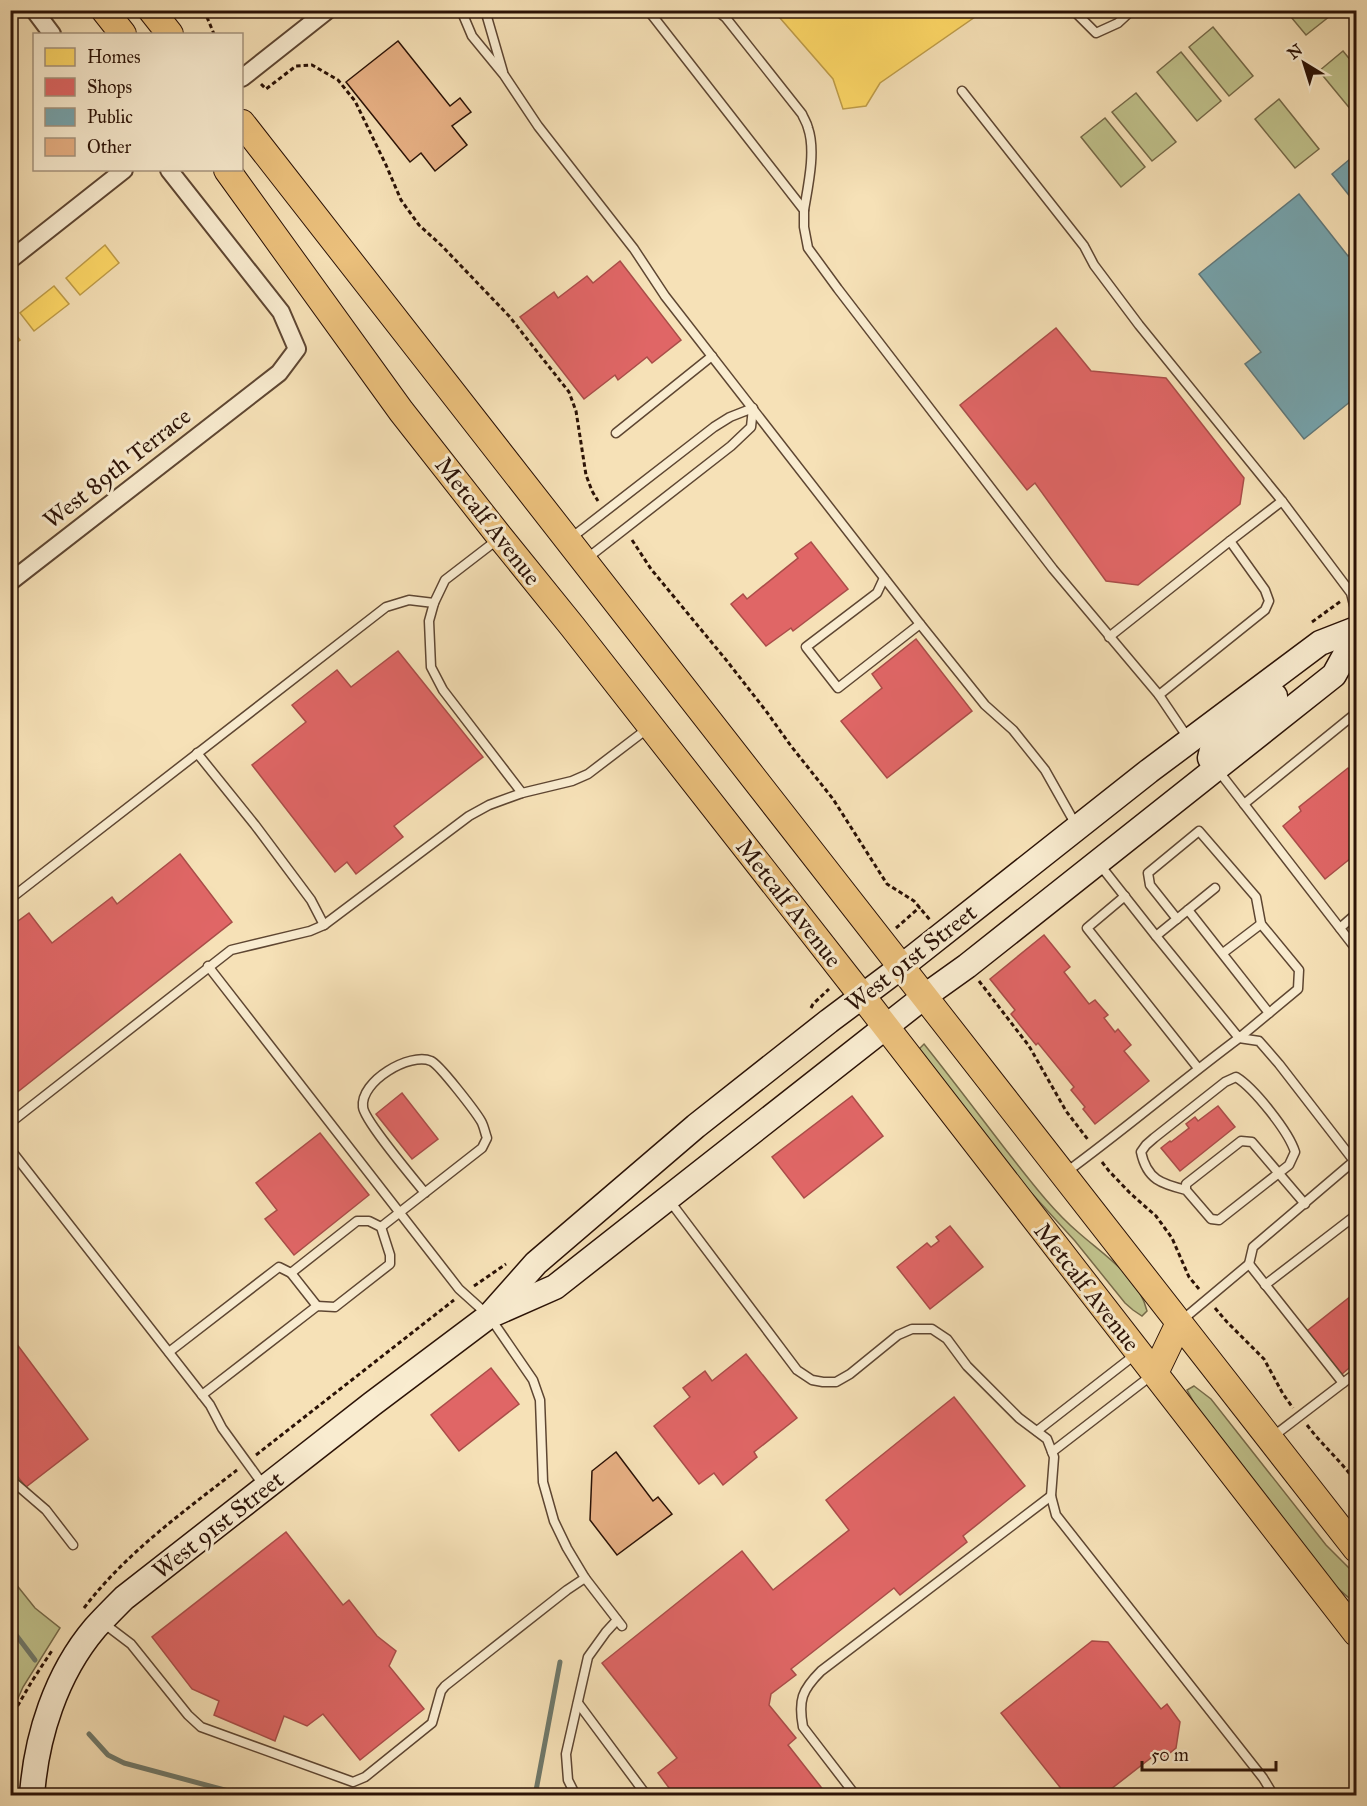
<svg xmlns="http://www.w3.org/2000/svg" width="1367" height="1806" font-family="'IM FELL Great Primer',serif">
	<style>
		.green { fill: #c0c28c; stroke: #766a49; stroke-width: 1.5 }
		.homes { fill: #ffd966; stroke: #bf9d49; stroke-width: 1.5 }
		.shops { fill: #e06666; stroke: #aa4d49; stroke-width: 1.5 }
		.public { fill: #76a5af; stroke: #60797c; stroke-width: 1.5 }
		.lines { fill: none; stroke-linecap: round; stroke-linejoin: round }
		.stream { stroke: #6f796b; stroke-width: 5 }
		.building { fill: #e7b084; stroke: #2b1206; stroke-width: 1.5 }
		.lane-casing { stroke: #5e4632; stroke-width: 11 }
		.street-casing { stroke: #5e4632; stroke-width: 20 }
		.secondary-casing { stroke: #2b1206; stroke-width: 27 }
		.primary-casing { stroke: #2b1206; stroke-width: 28 }
		.path { stroke: #2b1206; stroke-width: 3; stroke-dasharray: 4.5 3; stroke-linecap: butt }
		.lane { stroke: #f9ecd0; stroke-width: 8 }
		.street { stroke: #f9ecd0; stroke-width: 16 }
		.secondary { stroke: #f9ecd0; stroke-width: 24 }
		.primary { stroke: #ebc07c; stroke-width: 26 }
		.labels { text-anchor: middle; stroke-width: 6; stroke-linejoin: round; paint-order: stroke }
		.street-label { font-size: 24px; fill: #2b1206; stroke: #f9ecd0 }
	</style>
	<rect width="100%" height="100%" fill="#f6e1b7"/>
	<filter id="stains"><feTurbulence type="fractalNoise" baseFrequency=".00333" numOctaves="4"/><feColorMatrix values="0 0 0 0 .2 0 0 0 0 .09 0 0 0 0 .02 0 0 0 .5 -.17"/></filter>
	<radialGradient id="worn" r=".72"><stop offset=".6" stop-color="#630" stop-opacity="0"/><stop offset="1" stop-color="#630" stop-opacity=".3"/></radialGradient>
	<g class="green">
		<polygon points="1286,11 1325,11 1330,16 1306,35"/>
		<polygon points="1213,27 1253,76 1229,96 1189,47"/>
		<polygon points="1343,51 1356,67 1356,116 1319,71"/>
		<polygon points="1181,52 1221,101 1197,121 1157,72"/>
		<polygon points="1136,93 1176,142 1152,161 1112,112"/>
		<polygon points="1279,99 1319,149 1295,168 1255,119"/>
		<polygon points="1105,118 1145,167 1121,187 1081,137"/>
		<path d="M924,1044C952,1079 979,1115 1006,1150C1029,1179 1051,1209 1079,1233C1104,1255 1139,1277 1147,1311L1142,1316L1133,1310L1125,1303L1075,1241L1005,1164L918,1050Z"/>
		<polygon points="1194,1386 1211,1399 1326,1545 1356,1575 1356,1604 1333,1584 1197,1408 1187,1390"/>
		<polygon points="11,1578 35,1608 60,1628 23,1687 11,1714"/>
	</g>
	<g class="homes">
		<polygon points="773,10 985,10 880,83 866,106 843,109 833,79"/>
		<polygon points="105,245 119,263 80,295 66,278"/>
		<polygon points="54,286 69,304 34,331 20,313"/>
		<polygon points="10,327 20,340 10,347"/>
	</g>
	<g class="shops">
		<polygon points="620,261 681,340 652,363 647,357 618,380 615,375 584,399 520,317 554,292 558,298 587,276 593,283"/>
		<polygon points="1056,328 1091,371 1166,378 1244,478 1240,504 1138,585 1106,581 1035,483 1027,490 960,405"/>
		<polygon points="811,542 848,589 793,631 791,628 766,646 731,604 743,594 747,599 798,558 795,554"/>
		<polygon points="916,639 972,711 887,778 841,721 882,688 872,674"/>
		<polygon points="398,651 483,757 394,826 403,837 356,874 347,862 335,872 252,765 306,722 292,705 337,670 351,687"/>
		<polygon points="1348,768 1351,772 1356,768 1356,854 1325,879 1283,826 1301,811 1299,807"/>
		<polygon points="180,854 232,922 10,1098 10,927 29,913 52,943 112,897 117,904"/>
		<polygon points="1044,935 1070,967 1064,972 1089,1004 1095,1000 1108,1015 1104,1018 1115,1032 1118,1029 1131,1045 1124,1051 1149,1081 1095,1124 1083,1109 1085,1107 1071,1090 1074,1087 1038,1043 1036,1045 1011,1014 1015,1010 990,979"/>
		<polygon points="402,1093 438,1139 412,1159 376,1114"/>
		<polygon points="852,1096 883,1136 804,1198 772,1157"/>
		<polygon points="1218,1106 1235,1127 1180,1171 1161,1148 1170,1141 1171,1142 1189,1128 1186,1124 1195,1117 1198,1121"/>
		<polygon points="320,1133 369,1195 294,1255 265,1219 277,1210 256,1183"/>
		<polygon points="950,1226 983,1267 930,1309 897,1267 927,1243 931,1247 939,1241 936,1237"/>
		<polygon points="1356,1292 1356,1362 1341,1375 1307,1331"/>
		<polygon points="10,1335 88,1439 26,1487 10,1467"/>
		<polygon points="746,1354 797,1418 754,1452 757,1457 723,1485 714,1473 699,1484 654,1426 690,1397 683,1388 705,1371 712,1381"/>
		<polygon points="491,1368 519,1404 459,1451 431,1415"/>
		<polygon points="954,1397 1025,1486 963,1536 967,1542 900,1595 894,1588 791,1669 796,1675 771,1694 769,1705 796,1738 788,1745 828,1796 675,1796 658,1773 677,1758 602,1663 742,1551 773,1590 849,1530 826,1500"/>
		<polygon points="286,1532 343,1605 349,1600 377,1636 396,1651 389,1666 424,1709 360,1760 323,1714 307,1726 284,1716 275,1741 214,1715 219,1701 192,1689 152,1637"/>
		<polygon points="1092,1641 1108,1642 1161,1709 1167,1704 1180,1722 1176,1748 1161,1760 1156,1754 1102,1796 1067,1796 1001,1713"/>
	</g>
	<g class="public">
		<polygon points="1356,154 1356,204 1332,174"/>
		<polygon points="1299,194 1348,256 1356,249 1356,397 1304,439 1245,364 1261,352 1199,274"/>
	</g>
	<g class="lines">
		<g class="stream">
			<polyline points="10,1627 35,1660"/>
			<polyline points="89,1734 108,1755 124,1763 247,1796"/>
			<polyline points="535,1796 560,1662"/>
		</g>
	</g>
	<g class="building">
		<polygon points="398,41 450,106 460,98 471,112 452,126 467,145 435,171 421,153 410,162 346,82"/>
		<polygon points="616,1452 653,1501 658,1497 672,1514 617,1555 590,1520 592,1471"/>
	</g>
	<g class="lines">
		<g class="lane-casing">
			<g id="lane">
				<polyline points="461,10 472,36 504,75 538,126 634,249 665,296 920,624 985,705 1013,730 1045,770 1076,825"/>
				<polyline points="485,10 503,72"/>
				<polyline points="648,10 804,210 804,227 808,248 838,289 1053,569 1159,695 1188,738"/>
				<path d="M716,10L726,18L802,114C804,119 807,123 808,128C816,151 808,186 804,210"/>
				<polyline points="1073,10 1096,33 1118,23 1132,10"/>
				<polyline points="962,91 1084,246 1094,265 1139,325 1282,501 1351,593 1356,613"/>
				<polyline points="616,433 712,356"/>
				<polyline points="571,538 714,427 730,417 753,408 751,427 731,446 585,560"/>
				<polyline points="497,540 445,580 434,603 429,621 431,667 443,690 522,793"/>
				<polyline points="884,578 877,593 806,647 838,688 920,624"/>
				<polyline points="1109,637 1230,541"/>
				<polyline points="1159,695 1265,610 1269,601 1265,590 1230,541 1282,501"/>
				<polyline points="197,753 255,825 311,900 324,925"/>
				<polyline points="1217,769 1356,949"/>
				<polyline points="1244,804 1356,713"/>
				<polyline points="1100,865 1156,936 1215,888"/>
				<polyline points="1125,896 1087,928 1198,1068"/>
				<polyline points="10,899 386,607 409,600 434,603"/>
				<polyline points="1188,910 1269,1013"/>
				<polyline points="1340,928 1356,914"/>
				<polyline points="1156,936 1239,1038 1298,989 1299,970 1261,924 1256,897 1199,831 1148,873 1150,885 1177,919"/>
				<polyline points="1223,953 1261,924"/>
				<polyline points="208,966 459,1289 489,1316 533,1380 540,1400 543,1482 554,1521 567,1548 585,1578 622,1626"/>
				<polyline points="10,1123 231,950 310,931 324,925 469,816 489,805 522,793 572,781 588,774 647,729"/>
				<polyline points="10,1149 210,1405 222,1428 264,1486"/>
				<path d="M1065,1173C1124,1130 1180,1082 1239,1038L1259,1041L1279,1064L1354,1161L1253,1247L1249,1264"/>
				<path d="M1186,1190C1162,1184 1147,1180 1141,1152L1146,1145L1154,1138L1225,1082L1236,1077C1254,1088 1289,1132 1295,1152L1289,1165L1219,1220L1211,1219L1186,1190V1184L1241,1141L1252,1142L1305,1204"/>
				<polyline points="669,1200 797,1370 812,1380 823,1382 836,1382 850,1374 898,1335 912,1329 932,1329 947,1339 967,1366 1019,1418 1047,1439 1054,1457 1051,1496 1056,1515 1263,1778 1274,1796"/>
				<path d="M381,1227L482,1148L487,1138C485,1133 484,1126 481,1121C475,1111 439,1064 431,1061C410,1052 360,1081 363,1107C364,1120 413,1178 425,1193"/>
				<polyline points="291,1273 317,1306"/>
				<polyline points="1265,1285 1356,1215"/>
				<polyline points="1181,1321 1249,1264 1343,1383 1356,1373"/>
				<polyline points="169,1352 279,1267 291,1273 357,1221 369,1221 381,1227 390,1255 390,1264 335,1307 317,1306 202,1395"/>
				<polyline points="1037,1431 1136,1354"/>
				<polyline points="1271,1438 1343,1383"/>
				<polyline points="1052,1452 1152,1375"/>
				<polyline points="10,1479 46,1510 73,1545"/>
				<polyline points="102,1622 131,1644 188,1715 201,1727 353,1782 365,1777 432,1723 441,1691 445,1686 567,1590 585,1578"/>
				<polyline points="578,1703 647,1796"/>
				<polyline points="576,1796 568,1780 566,1754 588,1657 606,1632 617,1620"/>
				<path d="M856,1796L803,1727C798,1700 802,1690 821,1671L1051,1496"/>
			</g>
		</g>
		<g class="street-casing">
			<g id="street">
				<polyline points="34,10 52,34"/>
				<polyline points="242,78 328,10"/>
				<polyline points="10,260 124,170"/>
				<polyline points="10,582 279,373 297,349 281,312 169,170"/>
			</g>
		</g>
		<g class="secondary-casing">
			<g id="secondary">
				<polyline points="1216,769 1210,758 1213,746 1275,696"/>
				<polyline points="496,1313 555,1287 925,996 967,966 1334,675 1356,635"/>
				<path d="M32,1796C36,1737 56,1674 95,1628C104,1618 114,1608 124,1598L372,1404L489,1316L536,1263L696,1126L829,1021L901,967L1149,771L1320,643L1356,629"/>
			</g>
		</g>
		<g class="primary-casing">
			<g id="primary">
				<polyline points="104,10 123,34"/>
				<polyline points="151,10 170,34"/>
				<polyline points="242,123 1356,1549"/>
				<polyline points="227,170 401,411 500,537 572,626 862,996 1356,1633"/>
				<polyline points="1155,1373 1179,1323"/>
			</g>
		</g>
		<g class="path">
			<polyline points="204,10 214,34"/>
			<polyline points="261,84 266,89 296,66 312,65 338,80 355,101 386,165 401,200 419,225 442,246 509,316 569,392 576,411 586,475 592,491 598,501"/>
			<polyline points="632,540 651,569 727,661 766,711 791,746 833,799 887,884 914,901 930,920"/>
			<polyline points="1312,622 1341,601"/>
			<polyline points="896,928 920,907"/>
			<polyline points="979,981 1029,1046 1066,1111 1089,1141"/>
			<polyline points="811,1008 813,1004 829,989"/>
			<polyline points="1102,1162 1109,1171 1130,1193 1156,1216 1172,1238 1189,1277 1199,1289"/>
			<polyline points="474,1286 506,1264"/>
			<polyline points="1215,1308 1227,1322 1264,1359 1283,1394 1293,1408"/>
			<path d="M1307,1425C1322,1445 1341,1461 1356,1482"/>
			<polyline points="256,1455 454,1300"/>
			<path d="M84,1608C126,1553 182,1513 237,1470"/>
			<polyline points="10,1719 32,1681 53,1649"/>
		</g>
		<use href="#lane" class="lane"/>
		<use href="#street" class="street"/>
		<use href="#secondary" class="secondary"/>
		<use href="#primary" class="primary"/>
	</g>
	<g class="labels">
		<g class="street-label">
			<text transform="translate(117 468) rotate(-38)" y="8">West 89th Terrace</text>
			<text transform="translate(488 521) rotate(52)" y="8">Metcalf Avenue</text>
			<text transform="translate(789 903) rotate(52)" y="8">Metcalf Avenue</text>
			<text transform="translate(911 958) rotate(-38)" y="8">West 91st Street</text>
			<text transform="translate(1087 1287) rotate(52)" y="8">Metcalf Avenue</text>
			<text transform="translate(218 1525) rotate(-38)" y="8">West 91st Street</text>
		</g>
	</g>
	<rect width="1367" height="1806" fill="none" stroke="#f6e1b7" stroke-width="36"/>
	<rect x="12" y="12" width="1343" height="1782" fill="none" stroke="#2b1206" stroke-width="3"/>
	<rect x="18" y="18" width="1331" height="1770" fill="none" stroke="#2b1206" stroke-width="1.5"/>
	<rect x="33" y="33" width="210" height="138" fill="#f9ecd0" stroke="#a7957f" stroke-width="1.5"/>
	<rect x="45" y="48" width="30" height="18" fill="#ffd966" stroke="#a7957f" stroke-width="1.5"/>
	<text x="87" y="63" font-size="18" fill="#2b1206">Homes</text>
	<rect x="45" y="78" width="30" height="18" fill="#e06666" stroke="#a7957f" stroke-width="1.5"/>
	<text x="87" y="93" font-size="18" fill="#2b1206">Shops</text>
	<rect x="45" y="108" width="30" height="18" fill="#76a5af" stroke="#a7957f" stroke-width="1.5"/>
	<text x="87" y="123" font-size="18" fill="#2b1206">Public</text>
	<rect x="45" y="138" width="30" height="18" fill="#e7b084" stroke="#a7957f" stroke-width="1.5"/>
	<text x="87" y="153" font-size="18" fill="#2b1206">Other</text>
	<g transform="translate(1304 63) rotate(322)" stroke="#f9ecd0" stroke-width="4.5" paint-order="stroke">
	<path d="M0-4.5L10 22L0 15L-10 22Z" fill="#2b1206"/>
	<text y="-9" font-size="16" font-weight="bold" text-anchor="middle" fill="#2b1206">N</text>
	</g>
	<path d="M1142 1761v9h134v-9" fill="none" stroke="#2b1206" stroke-width="3"/>
	<text x="1151" y="1761" font-size="18" fill="#2b1206" stroke="#f9ecd0" stroke-width="4.5" paint-order="stroke">50 m</text>
	<rect width="100%" height="100%" filter="url(#stains)"/>
	<rect width="100%" height="100%" fill="url(#worn)"/>
</svg>
